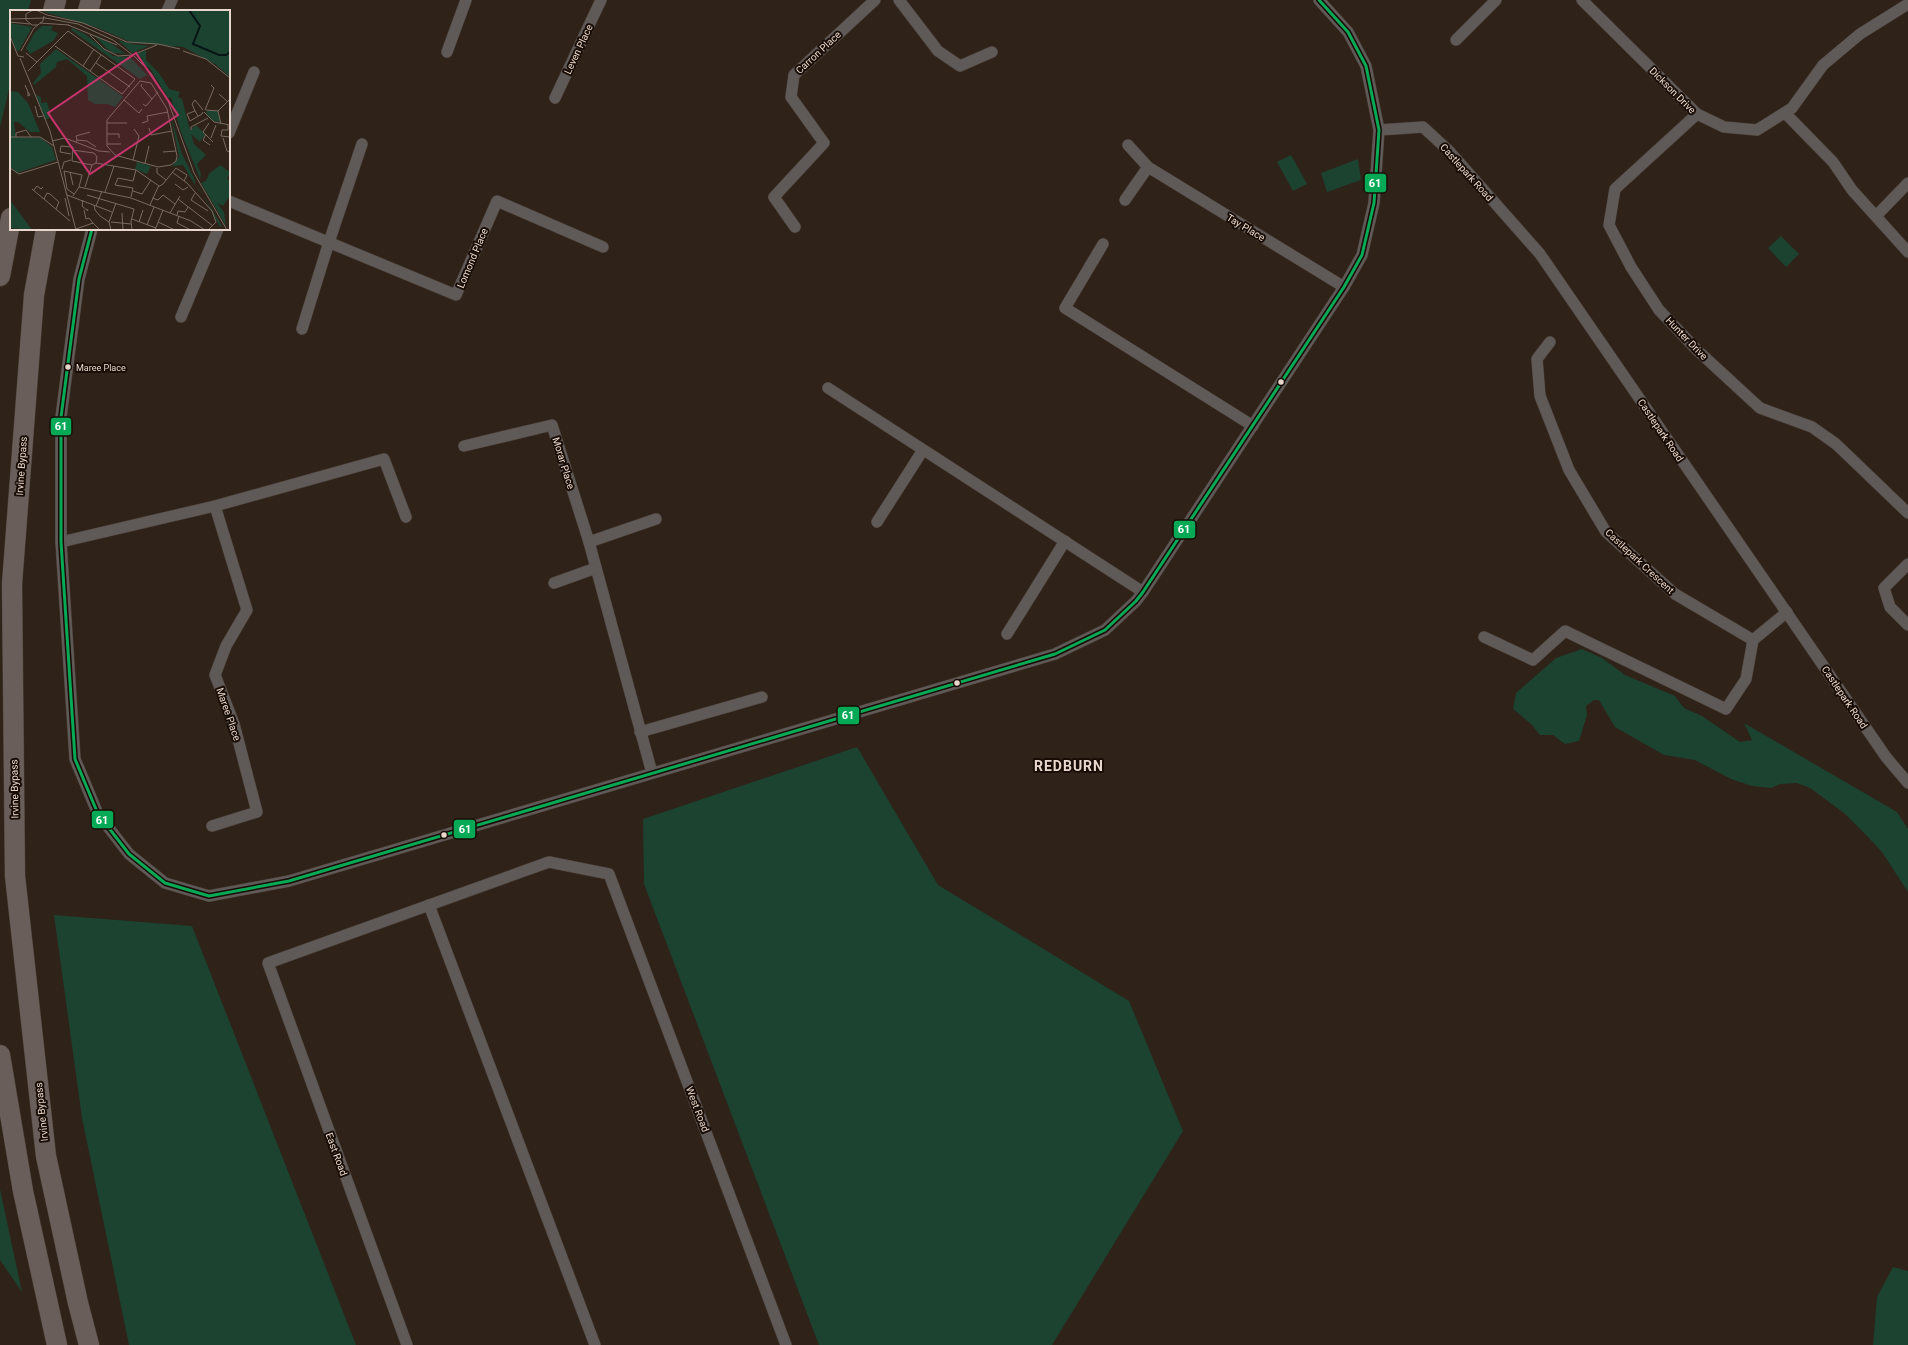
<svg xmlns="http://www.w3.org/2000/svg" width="1908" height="1345" font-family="Roboto,sans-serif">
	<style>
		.green { fill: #1c4230 }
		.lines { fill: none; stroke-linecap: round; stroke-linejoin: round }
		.street-casing { stroke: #4b4037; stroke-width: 12 }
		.highway-casing { stroke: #4b4037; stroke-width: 21 }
		.street { stroke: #5f5958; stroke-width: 11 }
		.highway { stroke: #695e5a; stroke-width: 20 }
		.bus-1-casing { stroke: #180d06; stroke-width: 6 }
		.bus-1 { stroke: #06aa56; stroke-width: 3 }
		.bus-dot { fill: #e7d6cb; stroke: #180d06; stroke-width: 1.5 }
		.labels { text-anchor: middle; stroke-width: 4; stroke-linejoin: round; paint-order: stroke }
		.bus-label { font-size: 9px; fill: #e7d6cb; stroke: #180d06; text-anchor: start }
		.street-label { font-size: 10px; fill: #e7d6cb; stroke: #180d06 }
		.district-label { font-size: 14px; font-weight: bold; letter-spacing: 1px; fill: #e7d6cb; stroke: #180d06 }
		.inset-river { fill: none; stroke: #071516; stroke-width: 2 }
		.inset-road { fill: none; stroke: #796a60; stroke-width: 1 }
		.view { fill: #c8346c; fill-opacity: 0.15; stroke: #c8346c; stroke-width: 2 }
		.inset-edge { fill: none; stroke: #e7d6cb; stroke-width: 2 }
		.line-badge { stroke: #180d06; stroke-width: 1.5 }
		.badge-label { font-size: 11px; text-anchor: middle; font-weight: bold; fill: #fff }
	</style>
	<rect width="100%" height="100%" fill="#2f2219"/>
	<g class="green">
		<polygon points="0,0 31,0 28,11 11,11 11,81 0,127"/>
		<polygon points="1291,155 1307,184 1293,191 1277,162"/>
		<polygon points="1358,159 1361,180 1327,192 1321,173"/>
		<polygon points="1781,236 1799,254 1786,267 1768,248"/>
		<polygon points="1582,649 1602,658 1625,675 1675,696 1684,708 1702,716 1740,742 1752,740 1744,723 1897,812 1908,829 1908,892 1882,852 1866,835 1844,813 1810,788 1797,783 1780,784 1771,788 1752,786 1731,779 1695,760 1664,755 1615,727 1599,700 1594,700 1586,706 1587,715 1579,741 1565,744 1553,735 1540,735 1531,724 1513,709 1516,693 1556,658"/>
		<polygon points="857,747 938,885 1129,1001 1183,1131 1052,1345 819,1345 644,884 643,819"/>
		<polygon points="54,915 192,926 356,1345 129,1345 82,1118"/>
		<polygon points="0,1189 22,1292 0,1260"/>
		<polygon points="1893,1267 1908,1271 1908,1345 1873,1345 1877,1297"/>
	</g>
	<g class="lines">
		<g class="street-casing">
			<g id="street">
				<polyline points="899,0 938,51 960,66 992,52"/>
				<polyline points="1582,0 1697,114 1724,127 1757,130 1792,108 1823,65 1860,34 1908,4"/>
				<polyline points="167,11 172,0"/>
				<polyline points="1456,40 1496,0"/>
				<polyline points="447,52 466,0"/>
				<polyline points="555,98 601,0"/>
				<polyline points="1785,113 1833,162 1852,190 1908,252"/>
				<polyline points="1697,114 1615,189 1609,225 1631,267 1659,310 1697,350 1760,408 1812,427 1836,444 1908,513"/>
				<polyline points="1379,130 1423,127 1449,151 1540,254 1886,757 1908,783"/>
				<polyline points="229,133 254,72"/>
				<polyline points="1128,145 1148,167 1344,287"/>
				<polyline points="1125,200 1148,167"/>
				<polyline points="229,201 456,295 497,201 603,247"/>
				<polyline points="1876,216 1908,183"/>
				<polyline points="795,227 774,197 824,143 791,97 794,75 875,0"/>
				<polyline points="92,229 79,279 61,417 61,542 75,759 98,814 129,854 165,883 209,896 289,881 1055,654 1105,630 1136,601 1143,592 1344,287 1362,255 1374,203 1379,130 1366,66 1348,32 1319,0"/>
				<polyline points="1103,244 1065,308 1253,426"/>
				<polyline points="181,317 218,229"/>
				<polyline points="302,329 329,242 362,144"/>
				<polyline points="1550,342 1537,359 1540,396 1569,470 1606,532 1675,594 1753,640 1787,612"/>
				<polyline points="828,388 1143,592"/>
				<polyline points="464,446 552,425 589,542 652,773"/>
				<polyline points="877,522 923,450"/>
				<polyline points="61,542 215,506 384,459 406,517"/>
				<polyline points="589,542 656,519"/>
				<polyline points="1908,564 1884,588 1890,607 1908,625"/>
				<polyline points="554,583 596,568"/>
				<polyline points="1007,634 1065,541"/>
				<polyline points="1484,637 1533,660 1565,631 1726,709 1746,679 1753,640"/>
				<polyline points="640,732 762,697"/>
				<polyline points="212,826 257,812 234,724 215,675 226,646 247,610 215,506"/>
				<polyline points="429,905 595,1345"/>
				<polyline points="407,1345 268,963 549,862 609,874 786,1345"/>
			</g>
		</g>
		<g class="highway-casing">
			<g id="highway">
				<polyline points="53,11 56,0"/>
				<polyline points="88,11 91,0"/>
				<polyline points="46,229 34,295 12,584 15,876 46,1156 78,1303 89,1345"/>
				<polyline points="0,276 11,218"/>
				<polyline points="0,1055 23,1191 57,1345"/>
			</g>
		</g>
		<use href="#street" class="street"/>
		<use href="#highway" class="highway"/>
		<g class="bus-1-casing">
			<polyline id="bus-1" points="92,229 79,279 61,417 61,542 75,759 98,814 129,854 165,883 209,896 289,881 1055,654 1105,630 1136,601 1143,592 1344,287 1362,255 1374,203 1379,130 1366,66 1348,32 1319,0"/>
		</g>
		<use href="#bus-1" class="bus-1"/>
	</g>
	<g class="bus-dot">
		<circle cx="68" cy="367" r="3.5"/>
		<circle cx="1281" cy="382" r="3.5"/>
		<circle cx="957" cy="683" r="3.5"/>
		<circle cx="444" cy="835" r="3.5"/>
	</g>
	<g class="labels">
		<g class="bus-label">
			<text x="76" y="371">Maree Place</text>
		</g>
		<g class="street-label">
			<text transform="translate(578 49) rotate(-65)" y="4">Leven Place</text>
			<text transform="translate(818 52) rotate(-43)" y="4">Carron Place</text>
			<text transform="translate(1673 90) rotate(45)" y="4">Dickson Drive</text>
			<text transform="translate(1467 172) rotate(48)" y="4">Castlepark Road</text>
			<text transform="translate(1246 227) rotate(31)" y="4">Tay Place</text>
			<text transform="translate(472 258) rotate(-67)" y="4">Lomond Place</text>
			<text transform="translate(1687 338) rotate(46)" y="4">Hunter Drive</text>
			<text transform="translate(1661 430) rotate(56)" y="4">Castlepark Road</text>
			<text transform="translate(564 463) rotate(73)" y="4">Morar Place</text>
			<text transform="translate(21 466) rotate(-86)" y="4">Irvine Bypass</text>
			<text transform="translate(1640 561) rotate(43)" y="4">Castlepark Crescent</text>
			<text transform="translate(1845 697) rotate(56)" y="4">Castlepark Road</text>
			<text transform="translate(229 714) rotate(71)" y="4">Maree Place</text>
			<text transform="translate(14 789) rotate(-91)" y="4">Irvine Bypass</text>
			<text transform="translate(698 1109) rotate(69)" y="4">West Road</text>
			<text transform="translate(41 1112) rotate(-96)" y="4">Irvine Bypass</text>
			<text transform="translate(337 1154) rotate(70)" y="4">East Road</text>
		</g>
		<g class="district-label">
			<text x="1069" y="771">REDBURN</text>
		</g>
	</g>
	<g transform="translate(10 10)">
		<rect width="220" height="220" fill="#2f2219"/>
		<path d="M28,0H220V67L205,54L173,37L123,33L88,18ZM0,13L22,17L9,41L6,40L0,24ZM32,16H43L41,20L48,23L43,31L20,44L16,38L25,22ZM62,18L75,24L103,46L120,47L137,65L130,69L61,20ZM84,25L102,34L116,44L103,43L96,38ZM108,30L123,34L139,36L122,43ZM46,39L111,85L113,87L105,97L97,94H85L78,90L77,66L57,49L47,52L46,57L24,75L23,73L31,63L30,54ZM136,40V50L149,63L159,79L170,82L168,87L172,89L180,120L186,115L195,124L190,132L181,124L184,134L196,145L187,154L191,164L190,169L171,122L161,88H158L141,60L126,47L133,49L127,44ZM0,81L8,82L18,93L30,122H20L8,112H4L6,127L31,128L42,137L46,150L7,163L0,156ZM26,85L31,87V93L37,92L41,106L38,109H35ZM197,101H208L210,112L203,111L196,103ZM160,103L172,144L185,170V175L173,155L162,156L169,147ZM127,152L141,156L137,164L125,159ZM210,155L220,162L217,169L220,171V186L213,196L207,193L214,202L216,216L191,173L196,171L199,164ZM187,175L212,216L210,217L191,181L187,183L190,181ZM0,190L20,217L21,220L0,218Z" fill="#1c4230"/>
		<path class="inset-river" d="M179,0L190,16L183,34L209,45H216L220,42"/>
		<path class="inset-road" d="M23,0L16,4V10L22,15H28M26,0L37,5L73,13L117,32L148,34L170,39M0,9L35,8L68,14L103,30L124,46L141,63L158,91L184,163L217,220M0,12L20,14M30,13L59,15M58,15L107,35M80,25L94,39L108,46L122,45L147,35M0,26L8,46L14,47M11,41L24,18L33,11L34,6M173,41L196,49L220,68M16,43L27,52L58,21L125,69L112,84L45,36M10,48L40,121L66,220M86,53L120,77M73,56L84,39M18,61L27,52M80,61L91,45M130,71L141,73L157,99L167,146L166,151L161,155L148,157L105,145L97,136V110ZM132,74L131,76L142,89M15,75L18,82L20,85L18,86V82M209,84L218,92M114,90L129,103L132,99M133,94L136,96L148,82M25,96L28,107L33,106M195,100L204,78L201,75M196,100L208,101L211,114M185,101L182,94L185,90L193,100M208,101L220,89M194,102L204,112L220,115M188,106L185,101L177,104L180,111L192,104L193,102M97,113H117M132,113L138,111L137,106L158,102M199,113L193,122L203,132M218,115V120H212L211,126L220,127M139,118L141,125L162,121M181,120V117L198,108M97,124H109V128M196,124L193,130L200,135M0,127H30L44,136M6,127V123L16,120L21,127M201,128L206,115M213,128L217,141L220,142M67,130L66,126L80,122M42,131L55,128L89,141L100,142M66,132L67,130L77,131L86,137M97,134H111M62,140L84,143L87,147L86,153M153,142L166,141M61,144L50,142L51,136L63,137L62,151L82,155M123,150L129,126L124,119M135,153L139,136M0,158L9,164L48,152M147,158V163L156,170M52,159L54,152L61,150M60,162L63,175M162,162L177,173L202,201L206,212L198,220M165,174L173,180L178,177M69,177L121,188L181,211L195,220M75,177L82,155L86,153L126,160L149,176M22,179L60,211M24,180L27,176L31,179L33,177M123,181L132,184L141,170M95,182L104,156M185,183L181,190L198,201M57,185L102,202M77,185L124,199L121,211L122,220M63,186L69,177L72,165L54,161L57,179L64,184M121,187L123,178L105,175L108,168L123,171L126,160M55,188L59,206M142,188L148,190L153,185L165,194M34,189L37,183L40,184L49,192L46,199M168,189L203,216M73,190L72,196L78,201L77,199M84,195L85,200L90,206M140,195L148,177L153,174L166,158L177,165L174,171M86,196L92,181M74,200L76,209L79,208L83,213M112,203L113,220M160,203L170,186M167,205L168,201L175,202L178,197M90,206L99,212L101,220M169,206L167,213L181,220M122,209L146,218M99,212L106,193M101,212L121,214M129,212L133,200M148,212L165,220M137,215L144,197M66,219L83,213L90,220M145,220L153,200"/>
		<path class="view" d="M126,43L168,105L80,164L38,103Z"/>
		<rect width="220" height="220" class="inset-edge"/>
	</g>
	<g class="line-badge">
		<rect x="1364" y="173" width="23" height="20" rx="4" fill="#06aa56"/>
		<rect x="50" y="417" width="22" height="19" rx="4" fill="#06aa56"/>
		<rect x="1173" y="520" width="23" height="19" rx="4" fill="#06aa56"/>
		<rect x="837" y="706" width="23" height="19" rx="4" fill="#06aa56"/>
		<rect x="91" y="810" width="23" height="19" rx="4" fill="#06aa56"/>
		<rect x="453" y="819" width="23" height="20" rx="4" fill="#06aa56"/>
	</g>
	<g class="badge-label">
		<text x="1375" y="187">61</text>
		<text x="61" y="430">61</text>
		<text x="1184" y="533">61</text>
		<text x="848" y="719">61</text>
		<text x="102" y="824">61</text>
		<text x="465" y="833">61</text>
	</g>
</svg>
